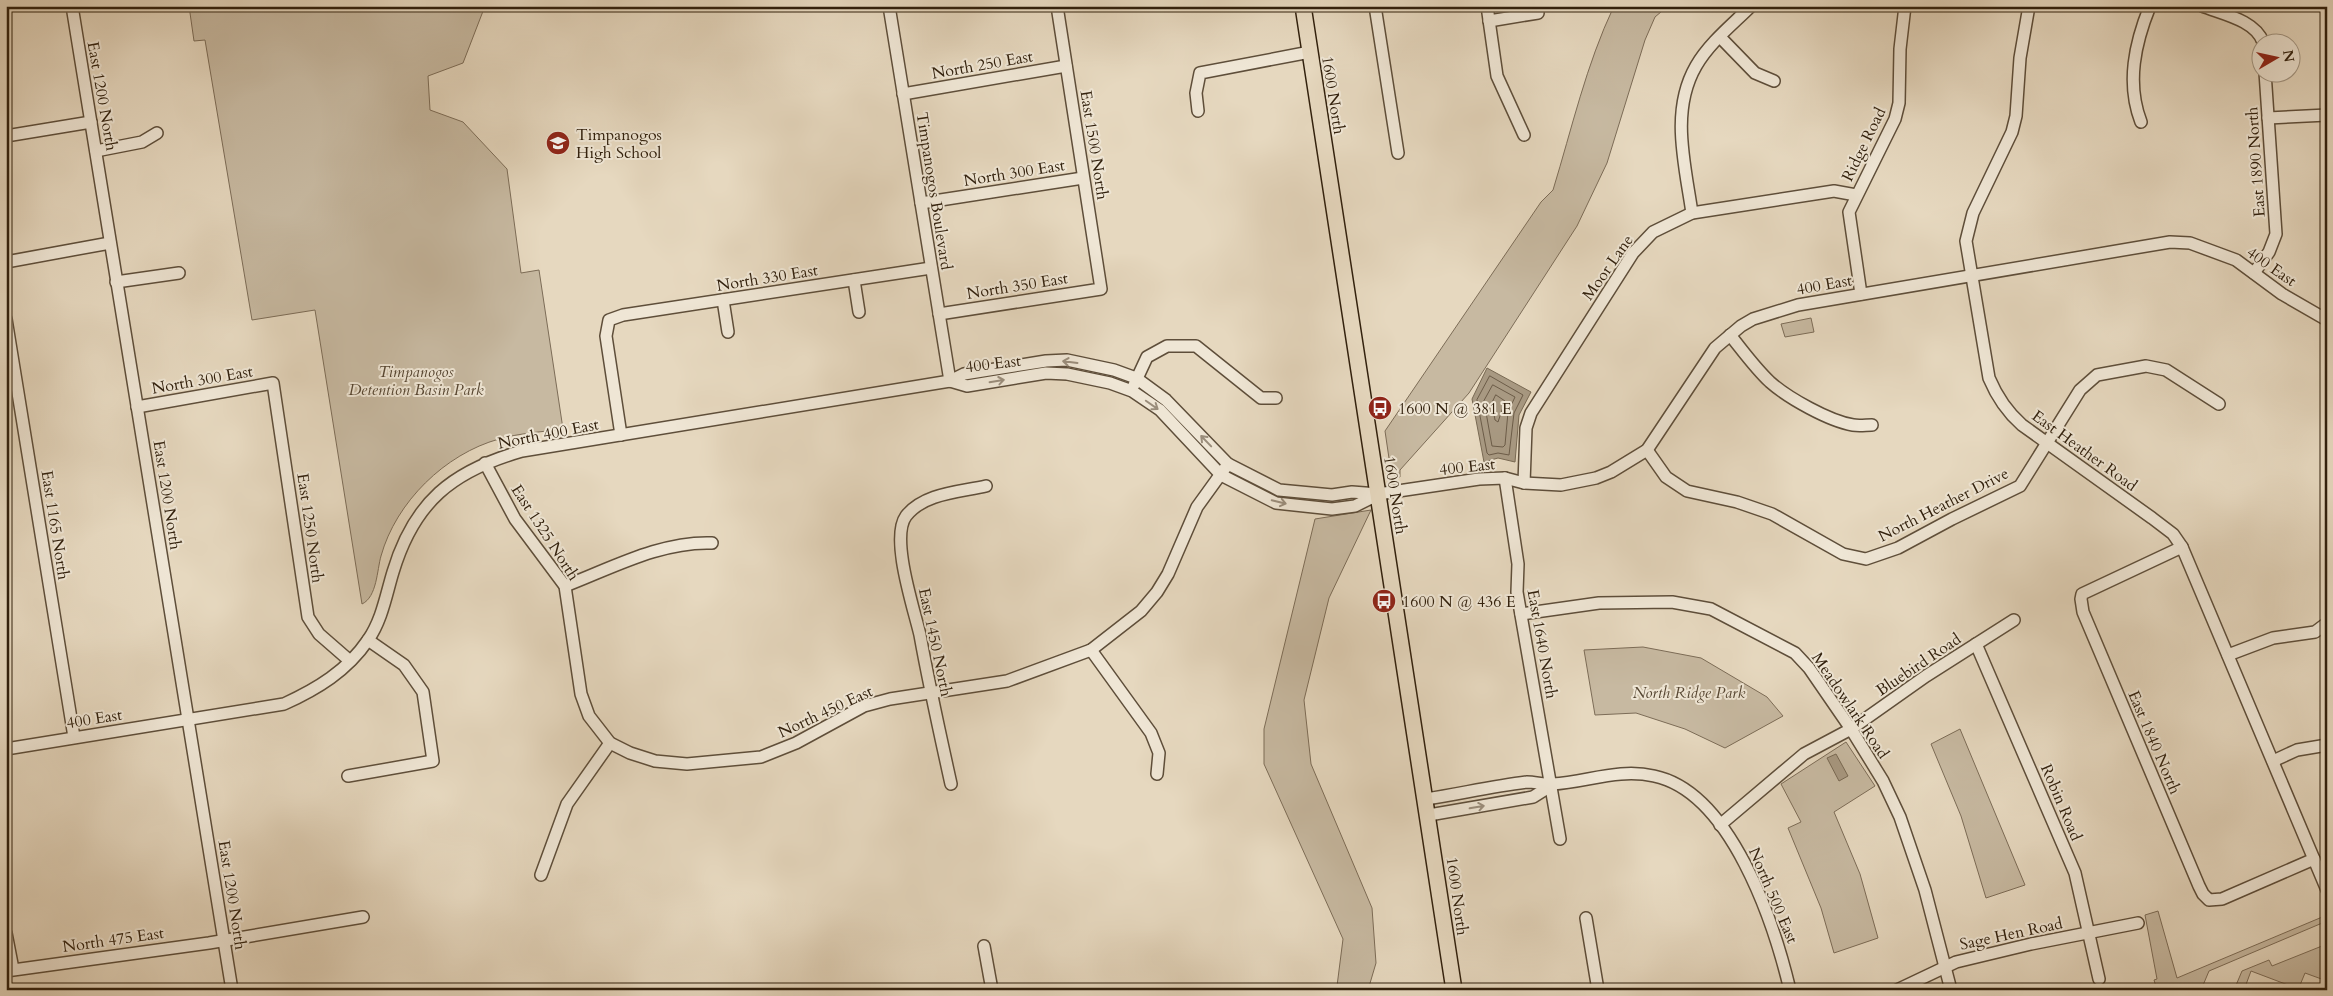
<svg xmlns="http://www.w3.org/2000/svg" width="2333" height="996" font-family="Cardo,serif">
	<style>
		.green { fill: #c7b9a1; stroke: #7c6c57 }
		.water { fill: #a89982; stroke: #786953 }
		.lines { fill: none; stroke-linecap: round; stroke-linejoin: round }
		.shore { stroke: #6c5c48; stroke-width: 1 }
		.minor-casing { stroke: #5e4e3a; stroke-width: 14 }
		.major-casing { stroke: #31200d; stroke-width: 18 }
		.minor { stroke: #efe6d5; stroke-width: 11 }
		.major { stroke: #e6d8bf; stroke-width: 15 }
		.oneway { stroke: #9a8d7b }
		.labels { text-anchor: middle; stroke-width: 4; stroke-linejoin: round; paint-order: stroke }
		.street-label { font-size: 16px; fill: #31200d; stroke: #efe6d5 }
		.poi-label { font-size: 16px; fill: #31200d; stroke: #efe6d5; text-anchor: start }
		.park-label { font-size: 16px; font-style: italic; fill: #564632; stroke: #efe6d5 }
	</style>
	<rect width="100%" height="100%" fill="#e6d8bf"/>
	<filter id="stains"><feTurbulence type="fractalNoise" baseFrequency=".004" numOctaves="4"/><feColorMatrix values="0 0 0 0 .2 0 0 0 0 .09 0 0 0 0 .02 0 0 0 .5 -.17"/></filter>
	<radialGradient id="worn" r=".72"><stop offset=".6" stop-color="#630" stop-opacity="0"/><stop offset="1" stop-color="#630" stop-opacity=".3"/></radialGradient>
	<g class="green">
		<path d="M189,6H485L463,63L428,76L430,110L463,122L507,169L521,273L539,270L563,429C542,432 520,433 499,439C445,454 396,502 381,556C377,570 377,597 362,604L315,310L252,320L205,40L194,41Z"/>
		<path d="M1614,6H1668L1655,17L1645,40L1607,163L1577,226L1469,393L1400,470V477H1396L1391,472L1385,431L1541,202L1553,190C1572,128 1586,65 1614,6Z"/>
		<polygon points="1811,318 1814,332 1785,337 1781,324"/>
		<polygon points="1371,510 1329,598 1304,700 1311,764 1372,908 1376,963 1368,990 1340,990 1337,986 1343,939 1264,764 1264,729 1315,519"/>
		<polygon points="1643,647 1701,658 1767,697 1783,716 1725,748 1685,729 1636,713 1595,715 1584,650"/>
		<polygon points="1960,729 2025,885 1986,898 1961,816 1931,744"/>
		<polygon points="1846,742 1875,786 1834,812 1860,874 1878,938 1834,953 1821,908 1788,828 1801,822 1781,784"/>
		<polygon points="2158,911 2177,978 2327,915 2327,921 2209,971 2201,990 2157,990 2154,980 2157,979 2145,915"/>
		<polygon points="2327,944 2327,981 2305,973 2298,990 2287,990 2288,985 2251,971 2244,990 2234,990 2242,971 2269,960 2272,966"/>
	</g>
	<g class="water">
		<polygon points="1487,368 1531,392 1519,415 1515,462 1498,458 1484,462 1472,399"/>
		<polygon points="1836,754 1848,776 1839,781 1827,758"/>
	</g>
	<g class="lines">
		<g class="shore">
			<polygon points="1490,376 1523,395 1514,413 1509,455 1498,453 1489,455 1487,453 1477,400"/>
			<polygon points="1493,385 1515,397 1508,412 1505,445 1503,447 1492,446 1484,401"/>
			<polygon points="1496,395 1505,401 1498,422 1495,420 1492,403"/>
		</g>
		<g class="minor-casing">
			<g id="minor">
				<polyline points="72,6 232,990"/>
				<polyline points="889,6 950,381"/>
				<polyline points="1375,6 1398,153"/>
				<polyline points="1487,6 1497,76 1524,135"/>
				<path d="M2029,6L2020,58L2016,116L2012,132L1973,213L1966,241L1989,378C1997,397 2006,411 2022,425L2152,518L2173,534L2182,547L2327,890"/>
				<path d="M2202,6C2222,14 2255,20 2263,42"/>
				<polyline points="1489,21 1538,13"/>
				<polyline points="1720,37 1755,73 1774,81"/>
				<polyline points="903,94 1066,66"/>
				<polyline points="1198,111 1196,93 1200,73 1310,52"/>
				<polyline points="2268,118 2327,115"/>
				<path d="M2141,122C2126,83 2135,43 2150,6"/>
				<polyline points="6,136 91,122"/>
				<polyline points="96,151 142,142 157,133"/>
				<polyline points="921,203 1083,178"/>
				<path d="M1692,213C1685,164 1670,111 1696,66C1709,43 1733,24 1751,6"/>
				<polyline points="6,262 110,243"/>
				<polyline points="2254,273 2269,252 2276,234 2265,72"/>
				<polyline points="854,280 859,312"/>
				<polyline points="116,282 179,273"/>
				<polyline points="1861,294 1849,212 1895,119 1899,103 1900,49 1905,6"/>
				<polyline points="723,300 728,332"/>
				<polyline points="939,314 1101,289 1057,6"/>
				<polyline points="6,319 74,737"/>
				<path d="M1730,335C1743,351 1755,368 1770,382C1788,398 1829,421 1853,425C1859,426 1866,425 1872,425"/>
				<polyline points="950,381 967,386 1046,373 1067,374 1110,383 1132,391 1160,410 1221,475 1276,503 1332,509 1355,506 1377,495"/>
				<polyline points="1134,385 1147,357 1167,346 1196,346 1261,398 1276,398"/>
				<polyline points="137,407 273,383 308,617 319,634 350,661"/>
				<polyline points="621,435 606,336 609,320 623,315 931,268"/>
				<polyline points="1647,450 1666,477 1687,491 1737,502 1772,514 1843,554 1866,559 1898,548 1952,519 2020,486 2080,390 2097,375 2146,366 2166,370 2219,404"/>
				<polyline points="485,463 515,519 565,586 581,694 589,716 610,743 630,753 655,761 687,764 761,757 796,743 864,706 890,699 1007,681 1091,650 1141,611 1157,592 1168,574 1197,507 1228,464"/>
				<polyline points="1505,478 1518,564 1517,592 1560,839"/>
				<polyline points="1524,483 1526,428 1531,413 1633,253 1653,232 1692,213 1834,191 1856,195"/>
				<polyline points="2182,547 2082,594 2081,599 2083,612 2199,886 2203,894 2209,900 2222,899 2314,859"/>
				<path d="M565,586C612,568 661,541 712,543"/>
				<polyline points="1521,614 1599,603 1672,602 1711,609 1795,653 1809,668 1851,729 1883,781 1900,817 1925,890 1951,990"/>
				<polyline points="1976,644 2075,873 2099,979"/>
				<polyline points="1091,650 1151,733 1159,753 1157,774"/>
				<polyline points="2228,655 2273,638 2315,632 2327,623"/>
				<path d="M6,749L284,704C317,689 347,671 368,640C382,620 386,595 393,572C414,502 452,471 522,451L950,381L964,374L1046,361L1067,360L1114,370L1136,378L1166,400L1228,464L1279,490L1332,495L1352,492L1378,494L1479,479L1505,478L1524,483L1561,485L1596,478L1611,472L1647,450L1715,348L1741,326L1753,319L1798,305L2170,242L2190,243L2236,260L2282,294L2327,320"/>
				<polyline points="2273,761 2297,750 2327,745"/>
				<polyline points="348,776 433,761 423,692 404,665 368,640"/>
				<path d="M951,784C940,734 929,685 920,635C914,609 890,538 906,516C924,493 960,492 986,486"/>
				<path d="M1426,799C1459,794 1493,786 1527,782C1536,782 1544,785 1553,784C1587,782 1619,768 1654,776C1731,792 1774,923 1790,990"/>
				<polyline points="1429,815 1533,797 1552,785"/>
				<polyline points="1720,825 1804,754 1851,729 1926,676 2014,620"/>
				<polyline points="541,875 567,804 610,743"/>
				<polyline points="1586,918 1598,990"/>
				<polyline points="6,933 13,969"/>
				<polyline points="984,946 992,990"/>
				<polyline points="6,971 209,943 363,917"/>
				<polyline points="1897,990 1956,962 2031,944 2138,923"/>
			</g>
		</g>
		<g class="major-casing">
			<polyline id="major" points="1303,6 1454,990"/>
		</g>
		<use href="#minor" class="minor"/>
		<use href="#major" class="major"/>
	</g>
	<defs><path id="oneway-shaft" d="M-6 0H5M1.5-3L5.5 0L1.5 3" fill="none" stroke-width="1.6" stroke-linecap="round" stroke-linejoin="round" transform="scale(1.25)"/></defs>
	<g class="oneway">
		<use href="#oneway-shaft" transform="translate(1070 362) rotate(-173)"/>
		<use href="#oneway-shaft" transform="translate(997 381) rotate(-9)"/>
		<use href="#oneway-shaft" transform="translate(1152 405) rotate(35)"/>
		<use href="#oneway-shaft" transform="translate(1206 441) rotate(-134)"/>
		<use href="#oneway-shaft" transform="translate(1279 502) rotate(14)"/>
		<use href="#oneway-shaft" transform="translate(1477 807) rotate(-10)"/>
	</g>
	<defs>
		<g id="school-disc" transform="scale(1.25)"><circle r="9.5" fill="#8f2418" stroke="#efe6d5"/><path d="M0-5L7-2L0 1L-7-2ZM-4 1L0 2.5L4 1V4Q0 6-4 4Z" fill="#fff"/></g>
		<g id="bus-disc" transform="scale(1.25)"><circle r="9.5" fill="#8f2418" stroke="#efe6d5"/><path d="M-5-6H5V4H4V6H2V4H-2V6H-4V4H-5ZM-3.5-4V0h7V-4ZM-3.5 1.2v1.5H-2V1.2ZM2 1.2v1.5H3.5V1.2Z" fill="#fff"/></g>
	</defs>
	<g fill-rule="evenodd">
		<use href="#school-disc" x="558" y="143"/>
		<use href="#bus-disc" x="1380" y="408"/>
		<use href="#bus-disc" x="1384" y="601"/>
	</g>
	<g class="labels">
		<g class="street-label">
			<text transform="translate(982 64) rotate(-10)" y="6">North 250 East</text>
			<text transform="translate(1334 95) rotate(81)" y="6">1600 North</text>
			<text transform="translate(103 96) rotate(80)" y="6">East 1200 North</text>
			<text transform="translate(1863 144) rotate(-64)" y="6">Ridge Road</text>
			<text transform="translate(1095 145) rotate(81)" y="6">East 1500 North</text>
			<text transform="translate(2255 162) rotate(-94)" y="6">East 1890 North</text>
			<text transform="translate(1014 172) rotate(-9)" y="6">North 300 East</text>
			<text transform="translate(935 191) rotate(81)" y="6">Timpanogos Boulevard</text>
			<text transform="translate(2272 266) rotate(35)" y="6">400 East</text>
			<text transform="translate(1607 267) rotate(-55)" y="6">Moor Lane</text>
			<text transform="translate(767 277) rotate(-9)" y="6">North 330 East</text>
			<text transform="translate(1824 284) rotate(-10)" y="6">400 East</text>
			<text transform="translate(1017 285) rotate(-9)" y="6">North 350 East</text>
			<text transform="translate(993 363) rotate(-7)" y="6">400 East</text>
			<text transform="translate(202 379) rotate(-10)" y="6">North 300 East</text>
			<text transform="translate(548 433) rotate(-11)" y="6">North 400 East</text>
			<text transform="translate(2085 450) rotate(36)" y="6">East Heather Road</text>
			<text transform="translate(1467 466) rotate(-6)" y="6">400 East</text>
			<text transform="translate(168 495) rotate(81)" y="6">East 1200 North</text>
			<text transform="translate(1396 495) rotate(81)" y="6">1600 North</text>
			<text transform="translate(1943 504) rotate(-27)" y="6">North Heather Drive</text>
			<text transform="translate(56 525) rotate(81)" y="6">East 1165 North</text>
			<text transform="translate(311 528) rotate(82)" y="6">East 1250 North</text>
			<text transform="translate(546 532) rotate(57)" y="6">East 1325 North</text>
			<text transform="translate(936 642) rotate(78)" y="6">East 1450 North</text>
			<text transform="translate(1543 644) rotate(80)" y="6">East 1640 North</text>
			<text transform="translate(1918 664) rotate(-34)" y="6">Bluebird Road</text>
			<text transform="translate(1851 705) rotate(56)" y="6">Meadowlark Road</text>
			<text transform="translate(825 711) rotate(-25)" y="6">North 450 East</text>
			<text transform="translate(94 718) rotate(-9)" y="6">400 East</text>
			<text transform="translate(2155 742) rotate(67)" y="6">East 1840 North</text>
			<text transform="translate(2062 802) rotate(67)" y="6">Robin Road</text>
			<text transform="translate(233 895) rotate(81)" y="6">East 1200 North</text>
			<text transform="translate(1774 895) rotate(67)" y="6">North 500 East</text>
			<text transform="translate(1458 896) rotate(82)" y="6">1600 North</text>
			<text transform="translate(2011 933) rotate(-12)" y="6">Sage Hen Road</text>
			<text transform="translate(113 939) rotate(-8)" y="6">North 475 East</text>
		</g>
		<g class="poi-label">
			<text x="576" y="140">Timpanogos<tspan x="576" dy="18">High School</tspan></text>
			<text x="1398" y="414">1600 N @ 381 E</text>
			<text x="1402" y="607">1600 N @ 436 E</text>
		</g>
		<g class="park-label">
			<text x="416" y="377">Timpanogos<tspan x="416" dy="18">Detention Basin Park</tspan></text>
			<text x="1689" y="698">North Ridge Park</text>
		</g>
	</g>
	<rect width="2333" height="996" fill="none" stroke="#e6d8bf" stroke-width="25"/>
	<rect x="8" y="8" width="2318" height="981" fill="none" stroke="#31200d" stroke-width="2.5"/>
	<rect x="12" y="12" width="2308" height="971" fill="none" stroke="#31200d"/>
	<g transform="translate(2276 58) rotate(81)"><circle r="24" fill="#efe6d5" stroke="#a39785"/>
	<path d="M0-4L9 19L0 12L-9 19Z" fill="#8f2418"/>
	<text y="-8" font-size="14" font-weight="bold" text-anchor="middle" fill="#31200d">N</text>
	</g>
	<rect width="100%" height="100%" filter="url(#stains)"/>
	<rect width="100%" height="100%" fill="url(#worn)"/>
</svg>
